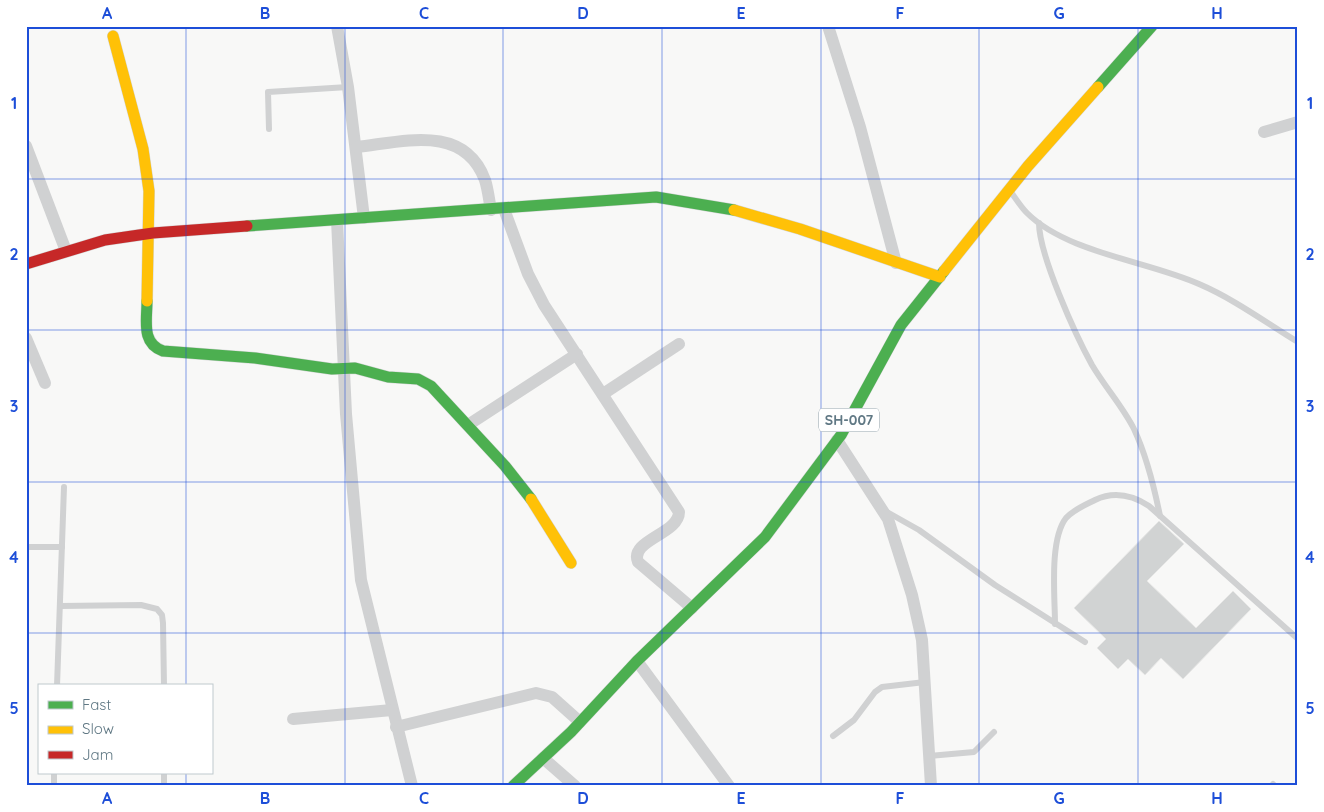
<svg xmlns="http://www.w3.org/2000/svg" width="1324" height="812" font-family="Quicksand,sans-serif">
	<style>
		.building { fill: #d1d3d3; stroke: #e7e7e6 }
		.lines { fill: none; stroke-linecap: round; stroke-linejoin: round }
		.fast-casing { stroke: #d4d6d6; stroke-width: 12 }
		.slow-casing { stroke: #d4d6d6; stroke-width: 12 }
		.jam-casing { stroke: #d4d6d6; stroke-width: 12 }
		.lane { stroke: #d0d1d2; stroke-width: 6 }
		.street { stroke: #d0d1d2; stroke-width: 12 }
		.fast { stroke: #4caf50; stroke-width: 11 }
		.slow { stroke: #ffc107; stroke-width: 11 }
		.jam { stroke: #c62828; stroke-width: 11 }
		.grid { fill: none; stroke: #1d4ed8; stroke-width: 1; stroke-opacity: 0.55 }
		.labels { text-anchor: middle; stroke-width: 5; stroke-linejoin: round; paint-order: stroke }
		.shield { fill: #fff; stroke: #90a0a9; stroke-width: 1 }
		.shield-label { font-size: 14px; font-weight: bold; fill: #607884 }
		.neatline { fill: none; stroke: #1d4ed8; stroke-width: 2 }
		.grid-label { font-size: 16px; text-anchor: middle; font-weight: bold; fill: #1d4ed8 }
	</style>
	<rect width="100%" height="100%" fill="#f8f8f7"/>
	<polygon class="building" points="1159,521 1184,544 1147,581 1196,628 1233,591 1251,609 1183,679 1161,658 1145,675 1128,659 1118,669 1097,648 1106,639 1074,608"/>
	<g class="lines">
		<g class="fast-casing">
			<g id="fast">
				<polyline points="1098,87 1152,26"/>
				<polyline points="247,226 656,197 734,210"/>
				<path d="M147,301C147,321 141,343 163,351L255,358L332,369L355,368L388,377L418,379L431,386L505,466L531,499"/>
				<polyline points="513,786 571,732 637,661 765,537 841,435 901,325 944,271"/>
			</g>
		</g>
		<g class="slow-casing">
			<g id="slow">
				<polyline points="113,36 143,149 149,191 147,301"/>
				<polyline points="734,210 800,229 940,277"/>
				<polyline points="944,271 1028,166 1098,87"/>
				<polyline points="531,499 571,563"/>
			</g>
		</g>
		<g class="jam-casing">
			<polyline id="jam" points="26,264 105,240 153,233 247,226"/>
		</g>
		<g class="lane">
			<polyline points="269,129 268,92 348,87"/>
			<path d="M1011,192C1016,199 1021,207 1027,213C1067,253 1148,261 1199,284C1234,299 1265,322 1298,342"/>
			<path d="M1039,223C1039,255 1076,336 1092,365C1105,387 1123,407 1134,429C1147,457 1154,486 1160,516"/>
			<polyline points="887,512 919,530 995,585 1085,642"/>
			<polyline points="26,547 62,547"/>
			<polyline points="60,606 141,605 157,609 162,615 163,623 164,686"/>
			<path d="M1055,624C1055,597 1049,540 1066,518C1073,510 1085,505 1095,500C1114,491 1132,495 1149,506L1298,639"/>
			<polyline points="57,686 64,487"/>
			<polyline points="833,736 854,720 875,692 882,687 925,682"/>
			<polyline points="929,756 974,752 994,732"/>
			<polyline points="164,773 164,786"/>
			<polyline points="1273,784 1275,786"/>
			<polyline points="54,786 54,773"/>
		</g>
		<g class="street">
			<polyline points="337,26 348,87 364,218"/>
			<polyline points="828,26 860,127 896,263"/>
			<polyline points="1264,132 1298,122"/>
			<polyline points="26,146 66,251"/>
			<path d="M357,147C402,142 464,123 485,180C488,189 489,200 491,210"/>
			<path d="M504,209L528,274L544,305L679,512C679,534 629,540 638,562L692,608"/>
			<polyline points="337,220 346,414 361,580 412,786"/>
			<polyline points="26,338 45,383"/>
			<polyline points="603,394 679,344"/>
			<polyline points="468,425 577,354"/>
			<polyline points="837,440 888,519 912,595 922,640 931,786"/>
			<polyline points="637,661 729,786"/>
			<polyline points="293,719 392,710"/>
			<polyline points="396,727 536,693 552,697 580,722"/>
			<polyline points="543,758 575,786"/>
		</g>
		<use href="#fast" class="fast"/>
		<use href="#slow" class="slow"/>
		<use href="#jam" class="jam"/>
	</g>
	<path class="grid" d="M186,26V686M345,26V786M503,26V786M662,26V786M821,26V786M979,26V786M1138,26V786M26,179H1298M26,330H1298M26,482H1298M26,633H1298M186,773V786"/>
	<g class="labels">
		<rect class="shield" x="819" y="408.5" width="60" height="23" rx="4"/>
		<g class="shield-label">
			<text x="849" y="425">SH-007</text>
		</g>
	</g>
	<rect width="1324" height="812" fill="none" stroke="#ffffff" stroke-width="55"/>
	<rect x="38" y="684" width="175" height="90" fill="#ffffff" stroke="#bfc9ce"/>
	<rect x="48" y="701" width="25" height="8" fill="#4caf50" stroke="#bfc9ce"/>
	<text x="82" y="710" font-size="15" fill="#607884">Fast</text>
	<rect x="48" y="726" width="25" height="8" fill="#ffc107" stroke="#bfc9ce"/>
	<text x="82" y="734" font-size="15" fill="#607884">Slow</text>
	<rect x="48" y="751" width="25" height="8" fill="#c62828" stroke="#bfc9ce"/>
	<text x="82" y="760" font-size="15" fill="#607884">Jam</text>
	<rect x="28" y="28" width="1268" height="756" class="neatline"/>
	<g class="grid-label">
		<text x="107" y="19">A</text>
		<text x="265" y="19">B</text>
		<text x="424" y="19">C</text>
		<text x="583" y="19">D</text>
		<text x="741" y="19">E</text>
		<text x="900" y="19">F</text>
		<text x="1059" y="19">G</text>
		<text x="1217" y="19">H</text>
		<text x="14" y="109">1</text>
		<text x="1310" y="109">1</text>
		<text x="14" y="260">2</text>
		<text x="1310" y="260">2</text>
		<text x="14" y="412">3</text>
		<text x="1310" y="412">3</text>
		<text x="14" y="563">4</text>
		<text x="1310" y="563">4</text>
		<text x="14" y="714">5</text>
		<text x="1310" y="714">5</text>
		<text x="107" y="804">A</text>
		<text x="265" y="804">B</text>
		<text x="424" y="804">C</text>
		<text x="583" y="804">D</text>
		<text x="741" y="804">E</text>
		<text x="900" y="804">F</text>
		<text x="1059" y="804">G</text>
		<text x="1217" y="804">H</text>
	</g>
</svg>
